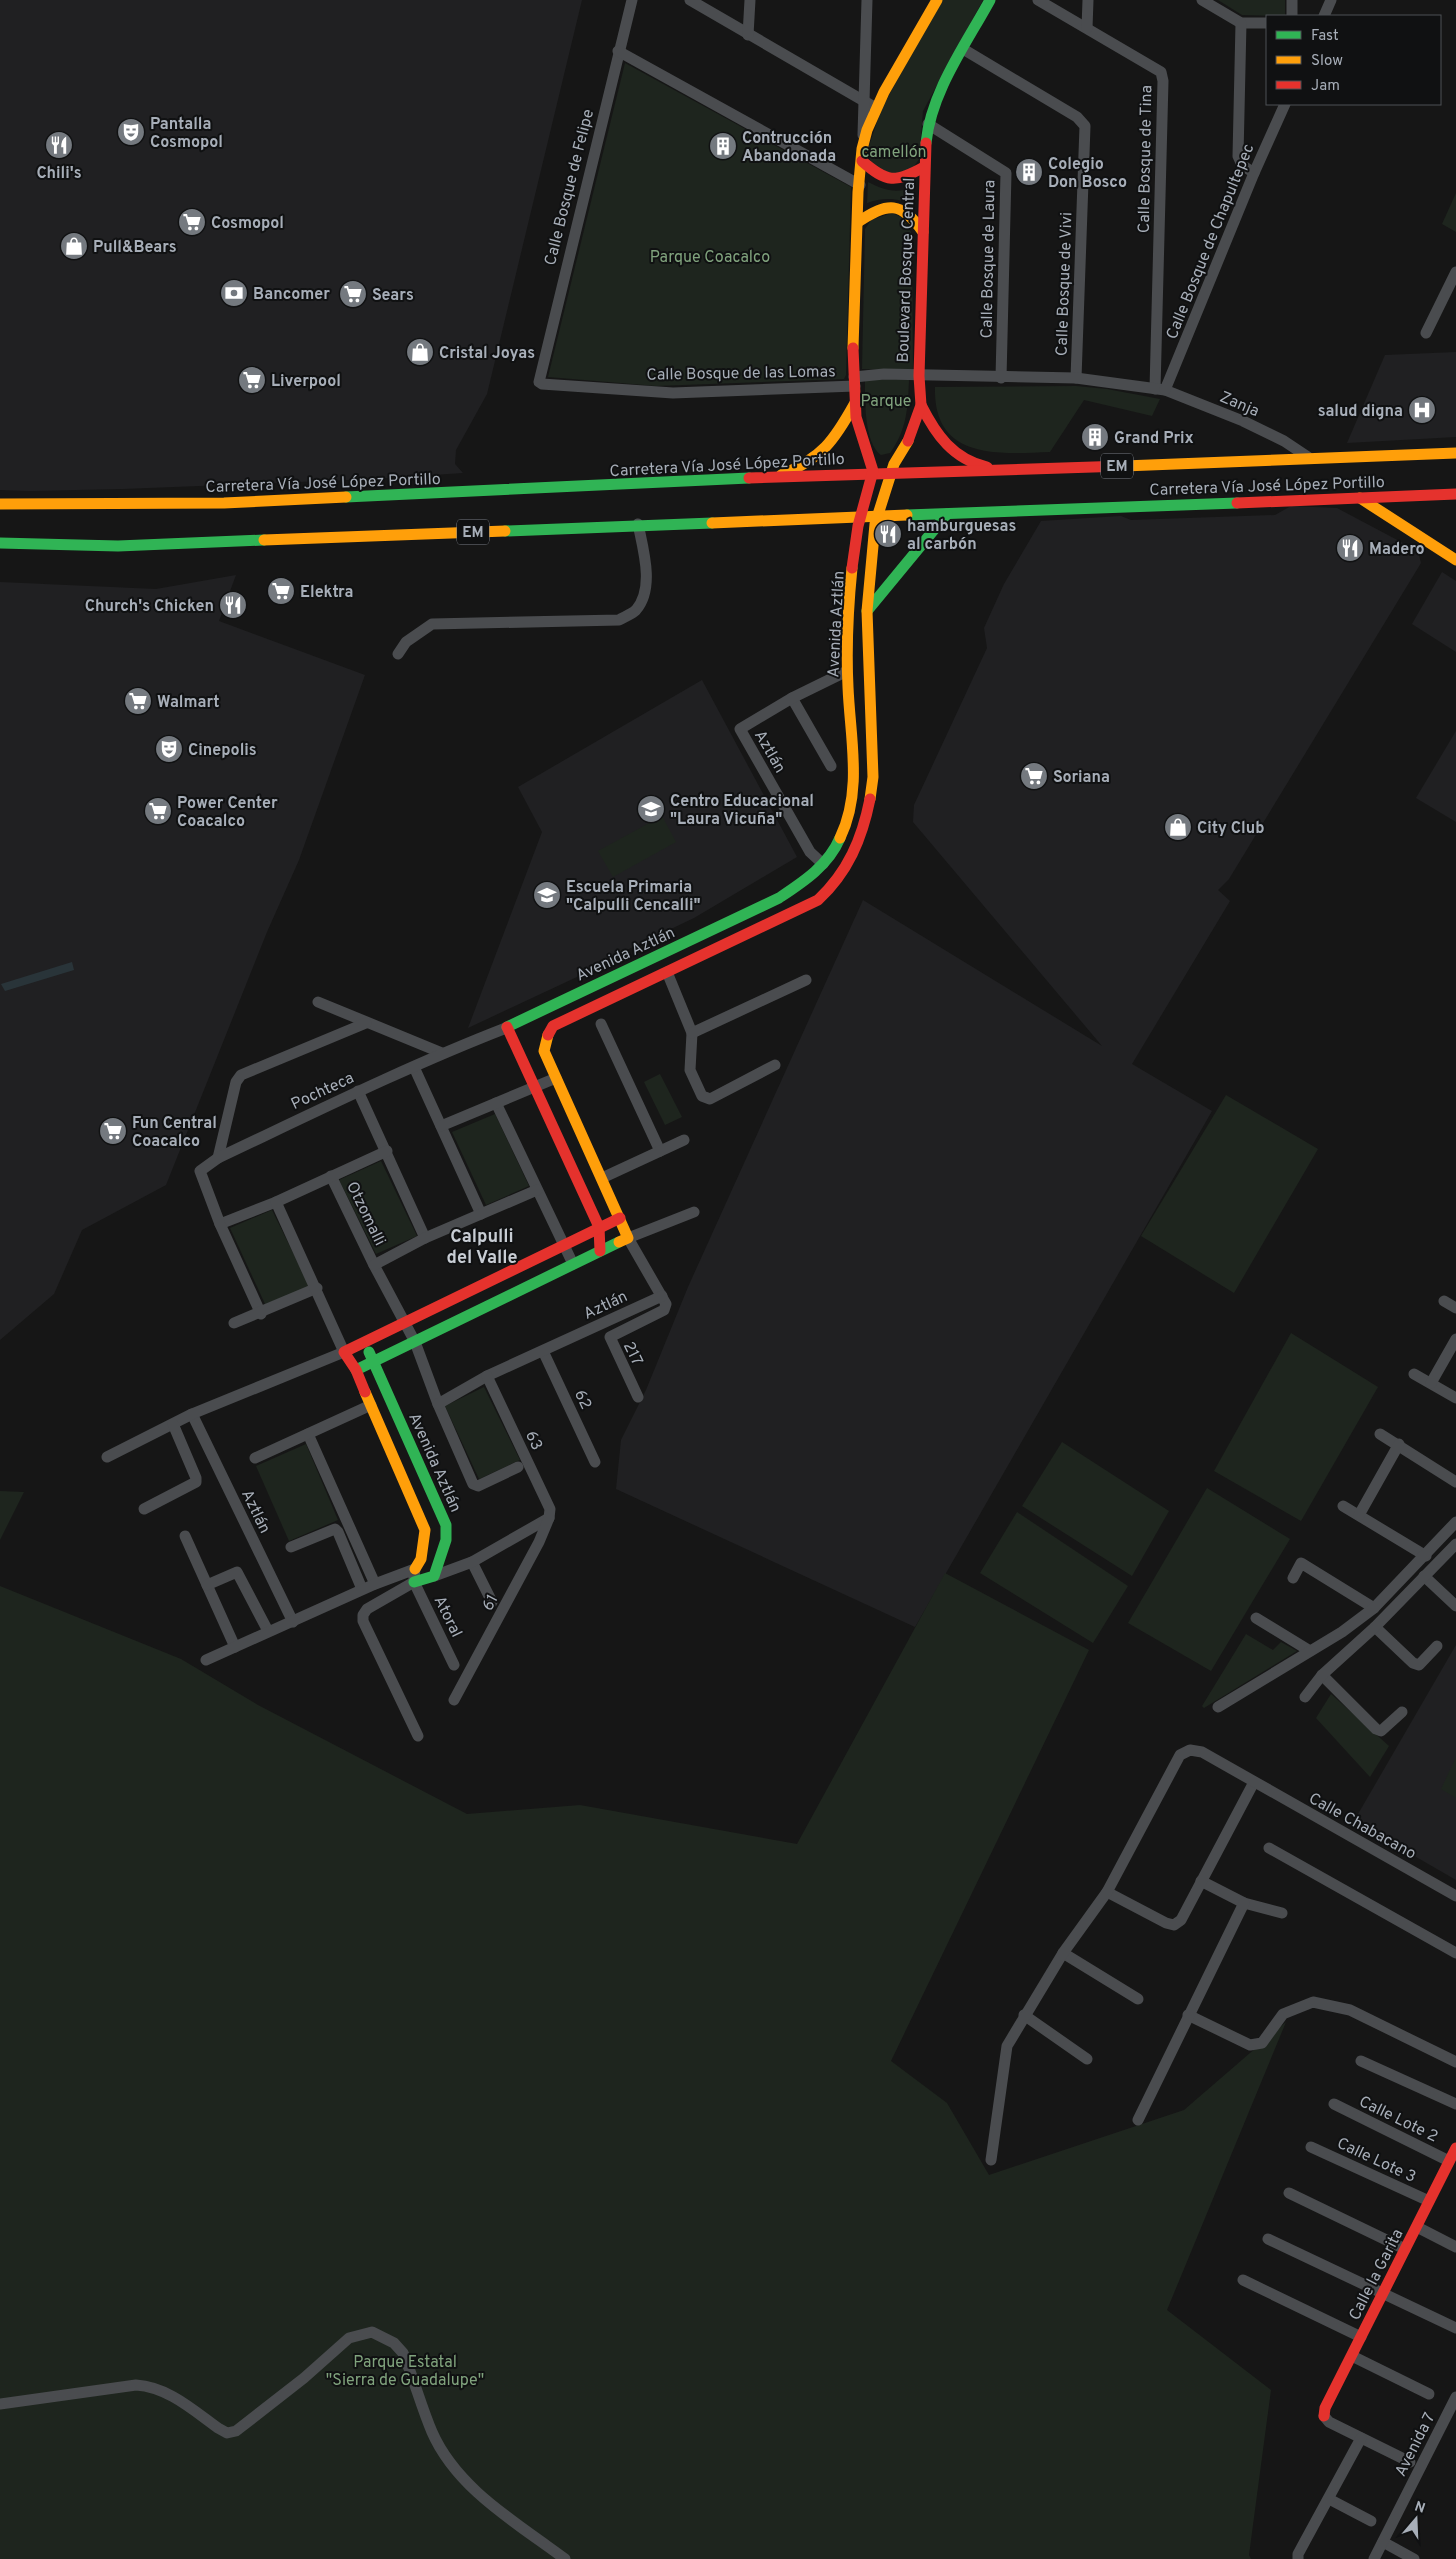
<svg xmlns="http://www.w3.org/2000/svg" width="1456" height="2559" font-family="Overpass,sans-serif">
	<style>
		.built { fill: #202022 }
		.green { fill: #1e251e }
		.water { fill: #293439 }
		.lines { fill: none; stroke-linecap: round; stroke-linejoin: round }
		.street { stroke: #4a4c4f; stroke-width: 11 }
		.fast { stroke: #30b455; stroke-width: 11 }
		.slow { stroke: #ff9f0a; stroke-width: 11 }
		.jam { stroke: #e5322d; stroke-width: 11 }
		.labels { text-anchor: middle; stroke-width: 4; stroke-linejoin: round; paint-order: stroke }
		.shield { fill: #101112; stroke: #7a7f86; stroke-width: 1 }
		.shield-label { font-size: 15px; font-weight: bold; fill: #a7aeb8 }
		.poi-label { font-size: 16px; font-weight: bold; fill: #a7aeb8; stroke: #101112; text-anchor: start }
		.park-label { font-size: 16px; fill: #80a37d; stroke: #101112 }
		.street-label { font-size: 16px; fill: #a7aeb8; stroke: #101112 }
		.neighbourhood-label { font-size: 18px; font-weight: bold; fill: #c8cdd4; stroke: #101112 }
	</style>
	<rect width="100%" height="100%" fill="#161616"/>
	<g class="built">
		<polygon points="0,0 582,0 487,394 456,450 455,464 463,473 373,479 123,489 30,491 0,490"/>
		<polygon points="1456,352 1456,437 1347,443 1385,355"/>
		<polygon points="1291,506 1337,508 1418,551 1421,563 1229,879 1218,890 1230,901 1132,1064 1212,1111 915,1627 616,1489 621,1440 646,1390 688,1287 863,900 1102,1046 913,822 914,805 987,648 984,628 1004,584 1041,521 1121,516 1131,520 1275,515"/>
		<polygon points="1442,572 1456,581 1456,652 1412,624"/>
		<polygon points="236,575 219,621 365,675 299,860 267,932 166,1185 82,1230 54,1294 0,1340 0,582 156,589"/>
		<polygon points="702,680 797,857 694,918 610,958 611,961 468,1028 542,832 518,787"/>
		<polygon points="1456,731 1456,822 1416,798"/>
		<polygon points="1456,1645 1456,1880 1354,1821"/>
	</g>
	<g class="green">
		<polygon points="941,0 983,0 923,111 919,159 913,168 891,176 872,164 867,152 881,110"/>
		<polygon points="1218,0 1285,0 1285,16 1242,15"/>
		<polygon points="625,63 851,187 846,375 844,379 656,386 548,377"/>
		<path d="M868,182C884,190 897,195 914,186V207C900,197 883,197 867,203Z"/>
		<polygon points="1456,193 1456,232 1442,224"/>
		<polygon points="892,213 903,218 912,234 913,371 862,369 865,229 871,220"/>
		<path d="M909,379C908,407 907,430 890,453L881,455C864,443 865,399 865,380Z"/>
		<path d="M1076,386L1107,389L1160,399L1152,416L1084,400L1050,452C998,454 933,460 935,387Z"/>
		<polygon points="662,816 676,842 613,877 598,851"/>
		<polygon points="660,1074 682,1117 665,1125 644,1082"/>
		<polygon points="1226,1095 1318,1149 1234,1293 1141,1236"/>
		<polygon points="495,1114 529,1186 486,1205 452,1132"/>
		<polygon points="381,1161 417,1236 376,1254 339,1180"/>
		<polygon points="272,1210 310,1287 265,1304 230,1228"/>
		<polygon points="1291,1333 1378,1387 1301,1521 1214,1471"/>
		<polygon points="484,1387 520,1460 479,1479 445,1406"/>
		<polygon points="1062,1442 1169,1511 1132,1576 1022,1506"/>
		<polygon points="306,1444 338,1520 289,1541 256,1466"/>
		<polygon points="1207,1488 1290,1539 1211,1671 1128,1623"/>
		<polygon points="0,1491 24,1492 0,1540"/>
		<polygon points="1017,1512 1128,1586 1093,1643 980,1573"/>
		<polygon points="945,1573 1089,1650 891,2061 947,2103 989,2175 1184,2110 1286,2022 1167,2310 1271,2390 1249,2555 1251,2559 0,2559 0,1586 181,1659 258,1705 467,1814 580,1805 797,1844"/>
		<polygon points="1246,1634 1273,1650 1281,1642 1297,1651 1204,1708 1202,1706"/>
		<polygon points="1331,1694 1389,1746 1370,1777 1316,1718"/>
		<polygon points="1456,1757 1456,1798 1441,1789"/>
	</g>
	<polygon class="water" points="72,962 74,970 5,991 1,984"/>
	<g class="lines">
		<g class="street">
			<polyline points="632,0 539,382 542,384 673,393 855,386"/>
			<polyline points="690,0 876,108"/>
			<polyline points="1038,0 1161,72 1163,81 1155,389"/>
			<polyline points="1202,0 1241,23 1267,23"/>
			<polyline points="1292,16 1292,0"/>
			<polyline points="1324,16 1331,0"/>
			<polyline points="1241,23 1238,156 1242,165 1254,173"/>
			<polyline points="1087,28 1088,0"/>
			<polyline points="748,35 750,0"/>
			<polyline points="963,49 1077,117 1085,126 1076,378"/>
			<polyline points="618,51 860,185"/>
			<polyline points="928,124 1006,173 1001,378"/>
			<polyline points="863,135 867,0"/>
			<polyline points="1426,333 1456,272"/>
			<polyline points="854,377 884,374 1076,378 1165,390 1243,421 1284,441 1308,457"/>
			<polyline points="1165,390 1254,173 1285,104"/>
			<path d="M398,654L406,642L432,624L619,620C624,617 632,614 636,610C655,588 643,549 638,524"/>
			<polyline points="792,698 831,766"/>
			<polyline points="823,864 810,852 740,729 792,698 847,671"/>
			<polyline points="667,972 692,1033 690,1070 702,1096 710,1099 775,1065"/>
			<polyline points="318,1002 442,1053"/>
			<polyline points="601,1024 660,1151"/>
			<polyline points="692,1033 806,980"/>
			<polyline points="414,1067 481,1214"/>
			<polyline points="358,1091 425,1238"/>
			<polyline points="496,1103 573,1264"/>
			<polyline points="441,1126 556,1078"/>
			<polyline points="218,1158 236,1082 241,1075 366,1023"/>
			<polyline points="331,1176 374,1265 415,1342 438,1404 473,1484 478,1486 518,1467"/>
			<polyline points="602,1178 684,1140"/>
			<polyline points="220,1224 276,1202 387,1151"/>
			<polyline points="374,1265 425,1238 537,1190"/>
			<polyline points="1444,1301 1456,1308"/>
			<path d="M261,1314L220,1224L200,1171L218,1158C313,1113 408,1066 506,1028"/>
			<polyline points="234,1323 317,1288"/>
			<polyline points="543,1351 595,1462"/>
			<polyline points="1414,1374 1456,1398"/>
			<polyline points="1431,1383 1456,1339"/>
			<polyline points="638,1397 610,1337 664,1310 666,1304 628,1238 694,1212"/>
			<polyline points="438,1404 487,1376 662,1296"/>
			<polyline points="192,1414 293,1622"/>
			<polyline points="308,1434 375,1584"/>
			<polyline points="1380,1434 1456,1482"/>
			<polyline points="107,1457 192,1414 344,1352 276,1202"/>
			<polyline points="255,1458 371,1405"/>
			<polyline points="1343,1506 1426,1556"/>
			<polyline points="144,1509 196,1482 196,1478 173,1424"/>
			<polyline points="1359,1515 1399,1444"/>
			<polyline points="185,1536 235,1647"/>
			<polyline points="291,1547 335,1529 338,1532 362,1589"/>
			<polyline points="472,1562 492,1602"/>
			<polyline points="434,1576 472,1562 549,1518"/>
			<polyline points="1424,1576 1456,1606"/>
			<polyline points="1293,1578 1301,1563 1374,1608"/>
			<polyline points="414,1582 367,1609 363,1615 363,1621 418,1736"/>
			<polyline points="414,1582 454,1665"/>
			<polyline points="207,1585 237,1572 268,1631"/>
			<polyline points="1256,1618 1310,1651"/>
			<polyline points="1375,1627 1413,1663 1419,1665 1437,1646"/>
			<polyline points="206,1660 375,1584 415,1569 414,1578"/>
			<polyline points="1322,1675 1376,1729 1381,1731 1402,1712"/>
			<polyline points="1305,1697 1322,1675 1375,1627 1456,1544"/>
			<polyline points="454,1700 539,1542 549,1518 550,1509 487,1376"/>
			<polyline points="1218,1707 1342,1632 1374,1608 1456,1522"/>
			<polyline points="1269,1848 1456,1953"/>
			<polyline points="1201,1881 1244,1903 1282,1913"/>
			<polyline points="1107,1892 1166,1923 1174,1925 1181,1920 1254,1782"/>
			<polyline points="1063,1953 1138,1999"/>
			<polyline points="1024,2015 1087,2059"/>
			<polyline points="1188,2015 1250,2045 1262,2043 1283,2014 1313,2002 1350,2010 1456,2062"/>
			<polyline points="1361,2061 1456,2104"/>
			<polyline points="1334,2104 1449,2161"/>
			<polyline points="1138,2120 1244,1903"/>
			<polyline points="1311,2147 1429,2201"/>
			<polyline points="991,2160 1007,2046 1063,1953 1107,1892 1180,1755 1190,1750 1202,1752 1456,1896"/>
			<polyline points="1289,2193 1405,2249"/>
			<polyline points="1417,2227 1456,2247"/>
			<polyline points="1268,2239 1456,2328"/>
			<polyline points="1243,2280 1361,2337"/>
			<polyline points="1352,2356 1429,2394"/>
			<path d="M0,2404L136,2385C168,2387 193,2410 218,2428L227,2433L236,2431L304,2378L349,2338L372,2332L394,2343L403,2353C414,2379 421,2406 432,2432C457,2489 517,2523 565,2559"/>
			<polyline points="1324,2416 1329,2422 1410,2462"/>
			<polyline points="1329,2499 1371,2521"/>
			<polyline points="1383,2542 1414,2559"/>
			<polyline points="1298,2559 1298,2554 1361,2438"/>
			<polyline points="1374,2559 1456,2397"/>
		</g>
		<g class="fast">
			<path d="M926,143C931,92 966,44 990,0"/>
			<polyline points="346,497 749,478"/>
			<polyline points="907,515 1237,503"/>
			<polyline points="505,531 712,523"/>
			<polyline points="0,543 118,546 264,540"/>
			<polyline points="867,611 947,514"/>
			<path d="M507,1027L779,898C803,882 828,866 840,838"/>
			<polyline points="369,1352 446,1525 446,1540 434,1576 414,1582"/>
			<polyline points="356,1370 619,1242"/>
		</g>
		<g class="slow">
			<path d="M858,222C888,202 901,201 923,232"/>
			<polyline points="853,348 858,192 862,149 867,130 884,92 937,0"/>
			<polyline points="1124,466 1456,453"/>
			<path d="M781,475C822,458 834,441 855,403"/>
			<polyline points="1360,498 1456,560"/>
			<polyline points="0,504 224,503 346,497"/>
			<polyline points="712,523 907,515"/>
			<polyline points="264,540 505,531"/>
			<polyline points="870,799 873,777 867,611 875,524 894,464 908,441"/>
			<path d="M840,838C863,791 850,737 848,687C846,647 848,608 852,568"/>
			<polyline points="548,1035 544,1051 628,1238 619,1242"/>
			<polyline points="365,1392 425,1530 421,1559 415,1569"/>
		</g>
		<g class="jam">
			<path d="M862,161C887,183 895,183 924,167"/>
			<path d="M921,405C936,435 953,459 987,467"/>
			<polyline points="908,441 921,405 919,376 926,143"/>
			<polyline points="749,478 1124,466"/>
			<polyline points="1237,503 1456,494"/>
			<polyline points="852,568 858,526 873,471 856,417 853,348"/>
			<polyline points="507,1027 599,1227 600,1251"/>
			<path d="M548,1035L553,1026L818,900C848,872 862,839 870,799"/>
			<polyline points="365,1392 356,1370 344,1352 620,1218"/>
			<polyline points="1324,2416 1325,2408 1456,2148"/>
		</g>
	</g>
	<defs>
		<g id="theatre-disc" transform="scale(1.4375)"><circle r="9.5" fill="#74797f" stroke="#101112"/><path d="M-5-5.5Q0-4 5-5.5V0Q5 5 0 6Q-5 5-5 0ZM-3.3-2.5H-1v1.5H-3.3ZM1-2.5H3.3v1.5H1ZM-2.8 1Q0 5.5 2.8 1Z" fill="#fff"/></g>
		<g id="restaurant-disc" transform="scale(1.4375)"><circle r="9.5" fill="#74797f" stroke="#101112"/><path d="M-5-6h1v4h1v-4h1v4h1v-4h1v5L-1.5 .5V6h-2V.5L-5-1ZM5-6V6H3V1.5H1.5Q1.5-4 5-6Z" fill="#fff"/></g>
		<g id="building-disc" transform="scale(1.4375)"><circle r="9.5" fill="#74797f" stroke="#101112"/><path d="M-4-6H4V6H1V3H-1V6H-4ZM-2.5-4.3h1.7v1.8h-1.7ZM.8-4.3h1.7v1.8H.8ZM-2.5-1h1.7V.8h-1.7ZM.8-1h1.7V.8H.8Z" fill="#fff"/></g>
		<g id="supermarket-disc" transform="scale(1.4375)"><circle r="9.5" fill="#74797f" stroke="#101112"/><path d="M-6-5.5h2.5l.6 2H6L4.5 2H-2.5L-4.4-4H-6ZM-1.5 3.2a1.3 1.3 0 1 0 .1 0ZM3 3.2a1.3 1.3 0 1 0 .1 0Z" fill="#fff"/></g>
		<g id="shop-disc" transform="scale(1.4375)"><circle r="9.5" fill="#74797f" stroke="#101112"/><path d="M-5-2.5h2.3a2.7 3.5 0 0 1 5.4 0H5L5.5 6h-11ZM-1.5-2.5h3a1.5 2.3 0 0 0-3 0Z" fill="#fff"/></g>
		<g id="bank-disc" transform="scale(1.4375)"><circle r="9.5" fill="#74797f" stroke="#101112"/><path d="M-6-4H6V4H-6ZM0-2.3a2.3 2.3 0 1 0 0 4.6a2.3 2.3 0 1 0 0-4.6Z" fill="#fff"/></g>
		<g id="hospital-disc" transform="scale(1.4375)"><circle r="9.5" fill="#74797f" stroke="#101112"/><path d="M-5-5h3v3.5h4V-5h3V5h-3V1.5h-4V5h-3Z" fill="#fff"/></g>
		<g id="school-disc" transform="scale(1.4375)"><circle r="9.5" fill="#74797f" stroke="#101112"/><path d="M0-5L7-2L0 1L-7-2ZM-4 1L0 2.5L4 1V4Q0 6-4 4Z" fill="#fff"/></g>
	</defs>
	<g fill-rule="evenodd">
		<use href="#theatre-disc" x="131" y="132"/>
		<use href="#restaurant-disc" x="59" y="145"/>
		<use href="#building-disc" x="723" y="146"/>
		<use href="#building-disc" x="1029" y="172"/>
		<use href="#supermarket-disc" x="192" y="222"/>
		<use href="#shop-disc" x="74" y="246"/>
		<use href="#bank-disc" x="234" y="293"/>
		<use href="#supermarket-disc" x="353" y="294"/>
		<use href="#shop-disc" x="420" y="352"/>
		<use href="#supermarket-disc" x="252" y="380"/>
		<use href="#hospital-disc" x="1422" y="410"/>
		<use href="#building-disc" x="1095" y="437"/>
		<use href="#restaurant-disc" x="888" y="534"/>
		<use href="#restaurant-disc" x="1350" y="548"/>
		<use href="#supermarket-disc" x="281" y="591"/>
		<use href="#restaurant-disc" x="233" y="605"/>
		<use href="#supermarket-disc" x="138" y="701"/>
		<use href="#theatre-disc" x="169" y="749"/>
		<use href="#supermarket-disc" x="1034" y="776"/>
		<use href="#school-disc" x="651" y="809"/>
		<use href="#supermarket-disc" x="158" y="811"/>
		<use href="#shop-disc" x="1178" y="827"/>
		<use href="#school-disc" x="547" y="895"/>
		<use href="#supermarket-disc" x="113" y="1131"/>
	</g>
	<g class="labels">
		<g class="shield">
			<rect x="1101" y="453.5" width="32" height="25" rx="4"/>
			<rect x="457" y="519.5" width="32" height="25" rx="4"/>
		</g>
		<g class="shield-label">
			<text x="1117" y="471">EM</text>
			<text x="473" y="537">EM</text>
		</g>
		<g class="poi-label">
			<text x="150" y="129">Pantalla<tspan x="150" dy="18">Cosmopol</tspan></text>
			<text x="742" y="143">Contrucción<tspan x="742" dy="18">Abandonada</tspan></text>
			<text x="1048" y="169">Colegio<tspan x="1048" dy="18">Don Bosco</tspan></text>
			<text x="59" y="178" text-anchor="middle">Chili's</text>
			<text x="211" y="228">Cosmopol</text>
			<text x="93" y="252">Pull&amp;Bears</text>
			<text x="253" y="299">Bancomer</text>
			<text x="372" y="300">Sears</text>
			<text x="439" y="358">Cristal Joyas</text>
			<text x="271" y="386">Liverpool</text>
			<text x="1403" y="416" text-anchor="end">salud digna</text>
			<text x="1114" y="443">Grand Prix</text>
			<text x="907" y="531">hamburguesas<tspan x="907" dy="18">al carbón</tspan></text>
			<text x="1369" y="554">Madero</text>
			<text x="300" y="597">Elektra</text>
			<text x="214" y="611" text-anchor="end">Church's Chicken</text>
			<text x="157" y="707">Walmart</text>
			<text x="188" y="755">Cinepolis</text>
			<text x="1053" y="782">Soriana</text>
			<text x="670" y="806">Centro Educacional<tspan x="670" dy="18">"Laura Vicuña"</tspan></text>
			<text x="177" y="808">Power Center<tspan x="177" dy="18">Coacalco</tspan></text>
			<text x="1197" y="833">City Club</text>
			<text x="566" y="892">Escuela Primaria<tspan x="566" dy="18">"Calpulli Cencalli"</tspan></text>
			<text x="132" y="1128">Fun Central<tspan x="132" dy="18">Coacalco</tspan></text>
		</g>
		<g class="park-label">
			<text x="894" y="157">camellón</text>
			<text x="710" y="262">Parque Coacalco</text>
			<text x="886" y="406">Parque</text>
			<text x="405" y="2367">Parque Estatal<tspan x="405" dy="18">"Sierra de Guadalupe"</tspan></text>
		</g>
		<g class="street-label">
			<text transform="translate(1144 159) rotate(-89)" y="6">Calle Bosque de Tina</text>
			<text transform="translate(568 187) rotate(-76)" y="6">Calle Bosque de Felipe</text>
			<text transform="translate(1209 241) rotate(-68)" y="6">Calle Bosque de Chapultepec</text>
			<text transform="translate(987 259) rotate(-89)" y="6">Calle Bosque de Laura</text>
			<text transform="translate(905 270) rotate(-88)" y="6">Boulevard Bosque Central</text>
			<text transform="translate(1063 284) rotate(-88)" y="6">Calle Bosque de Vivi</text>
			<text transform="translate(741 372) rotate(-1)" y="6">Calle Bosque de las Lomas</text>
			<text transform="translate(1240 403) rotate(23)" y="6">Zanja</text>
			<text transform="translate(727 464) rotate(-3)" y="6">Carretera Vía José López Portillo</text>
			<text transform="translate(323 482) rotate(-2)" y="6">Carretera Vía José López Portillo</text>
			<text transform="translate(1267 485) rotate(-2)" y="6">Carretera Vía José López Portillo</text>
			<text transform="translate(835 624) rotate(-87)" y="6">Avenida Aztlán</text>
			<text transform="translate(771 751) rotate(60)" y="6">Aztlán</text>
			<text transform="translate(625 953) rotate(-25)" y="6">Avenida Aztlán</text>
			<text transform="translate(322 1090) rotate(-25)" y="6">Pochteca</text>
			<text transform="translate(367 1213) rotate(64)" y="6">Otzomalli</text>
			<text transform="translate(605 1304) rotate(-25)" y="6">Aztlán</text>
			<text transform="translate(634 1353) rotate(64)" y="6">217</text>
			<text transform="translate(584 1399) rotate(65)" y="6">62</text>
			<text transform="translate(535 1440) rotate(65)" y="6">63</text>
			<text transform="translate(436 1462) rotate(66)" y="6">Avenida Aztlán</text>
			<text transform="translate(257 1511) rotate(64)" y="6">Aztlán</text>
			<text transform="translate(489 1602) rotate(-62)" y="6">61</text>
			<text transform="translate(449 1616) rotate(64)" y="6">Atoral</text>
			<text transform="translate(1363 1825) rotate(29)" y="6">Calle Chabacano</text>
			<text transform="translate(1399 2118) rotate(26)" y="6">Calle Lote 2</text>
			<text transform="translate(1377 2159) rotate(25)" y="6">Calle Lote 3</text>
			<text transform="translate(1375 2274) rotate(-63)" y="6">Calle la Garita</text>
			<text transform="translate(1414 2444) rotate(-63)" y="6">Avenida 7</text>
		</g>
		<g class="neighbourhood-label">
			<text x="482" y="1242">Calpulli<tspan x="482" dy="21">del Valle</tspan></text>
		</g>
	</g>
	<rect x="1266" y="15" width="175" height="90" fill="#101112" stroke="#4c5054"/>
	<rect x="1276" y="31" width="25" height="8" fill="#30b455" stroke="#4c5054"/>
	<text x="1311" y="40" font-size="15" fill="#a7aeb8">Fast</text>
	<rect x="1276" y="56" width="25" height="8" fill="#ff9f0a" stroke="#4c5054"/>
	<text x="1311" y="65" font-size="15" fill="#a7aeb8">Slow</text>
	<rect x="1276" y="81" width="25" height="8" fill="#e5322d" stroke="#4c5054"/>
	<text x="1311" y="90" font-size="15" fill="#a7aeb8">Jam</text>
	<g transform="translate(1416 2519) rotate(19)" stroke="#101112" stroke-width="4" paint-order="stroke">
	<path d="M0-4L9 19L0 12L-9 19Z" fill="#a7aeb8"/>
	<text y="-8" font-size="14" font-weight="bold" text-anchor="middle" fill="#a7aeb8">N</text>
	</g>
</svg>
